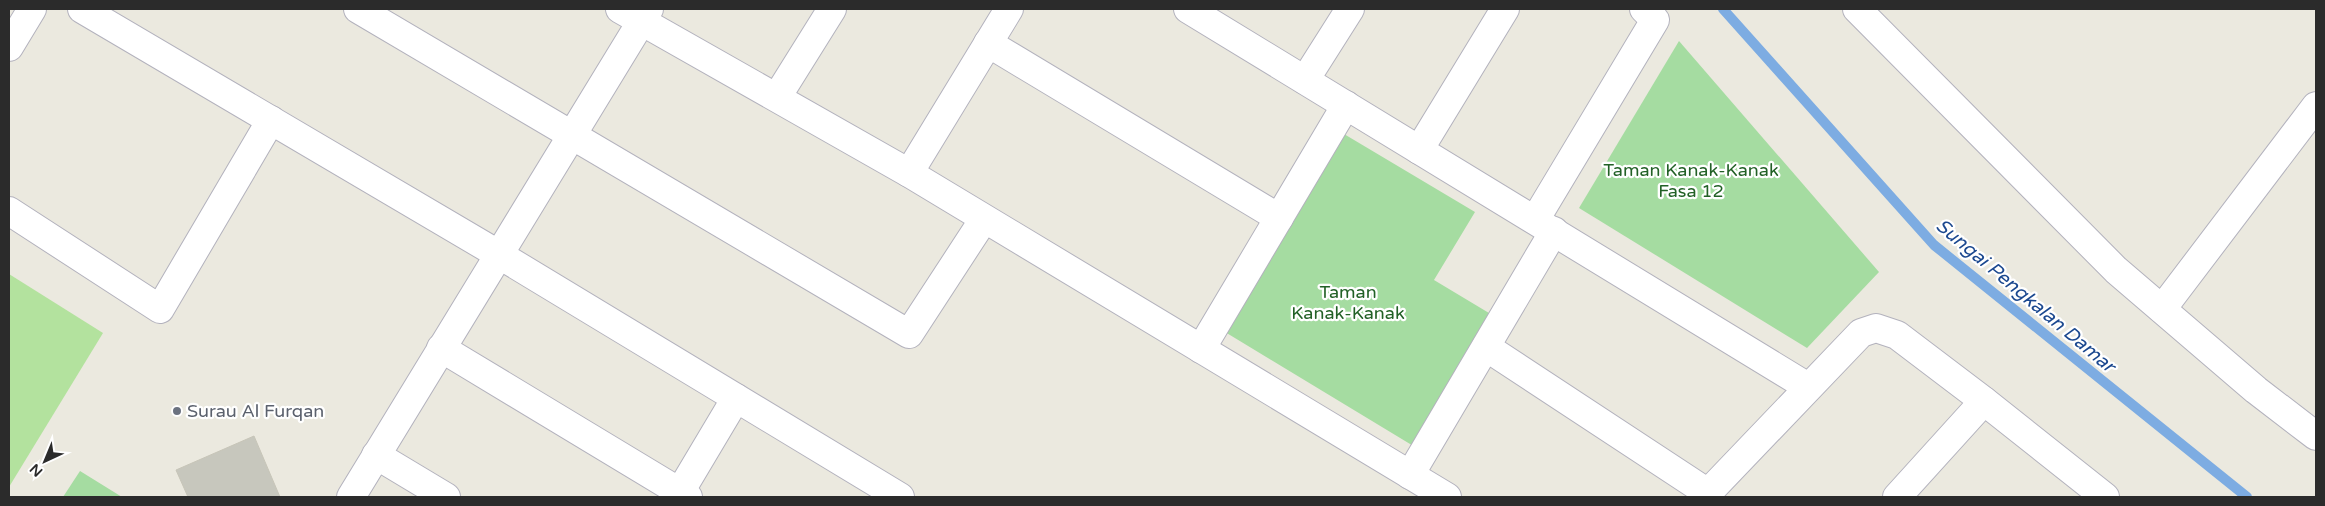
<svg xmlns="http://www.w3.org/2000/svg" width="2325" height="506" font-family="'Varela Round',sans-serif">
	<style>
		.green { fill: #a5dca1 }
		.pitch { fill: #b3e29e }
		.lines { fill: none; stroke-linecap: round; stroke-linejoin: round }
		.stream { stroke: #7dace2; stroke-width: 10 }
		.building { fill: #c7c7bd; stroke: #c7c5b8 }
		.minor-casing { stroke: #b3b2bd; stroke-width: 30 }
		.minor { stroke: #fff; stroke-width: 28 }
		.worship-dot { fill: #6b7280; stroke: #fff; stroke-width: 2 }
		.labels { text-anchor: middle; stroke-width: 4.5; stroke-linejoin: round; paint-order: stroke }
		.park-label { font-size: 18px; fill: #226126; stroke: #fff }
		.worship-label { font-size: 18px; fill: #5b616d; stroke: #fff; text-anchor: start }
		.water-label { font-size: 19px; font-style: italic; fill: #1b488f; stroke: #fff }
	</style>
	<rect width="100%" height="100%" fill="#ebe9df"/>
	<g class="green">
		<polygon points="1679,41 1879,272 1807,348 1579,208"/>
		<polygon points="1344,134 1475,212 1434,280 1494,316 1415,447 1225,332"/>
		<polygon points="80,471 122,497 63,497"/>
	</g>
	<polygon class="pitch" points="9,274 103,333 9,487"/>
	<g class="lines">
		<polyline class="stream" points="1723,9 1934,245 2247,497"/>
	</g>
	<polygon class="building" points="254,436 280,497 188,497 176,470"/>
	<g class="lines">
		<g class="minor-casing">
			<g id="minor">
				<polyline points="82,9 498,254 900,497"/>
				<polyline points="358,9 909,334 984,219"/>
				<polyline points="620,9 909,173 1447,497"/>
				<polyline points="1188,9 1808,387"/>
				<polyline points="1857,9 2116,270 2256,390 2316,436"/>
				<polyline points="988,43 1279,218"/>
				<polyline points="9,47 32,9"/>
				<polyline points="1305,80 1350,9"/>
				<polyline points="777,97 832,9"/>
				<polyline points="1419,150 1505,9"/>
				<polyline points="909,173 1009,9"/>
				<polyline points="9,211 160,309 271,120"/>
				<polyline points="1535,220 1655,20 1644,9"/>
				<polyline points="2162,309 2316,106"/>
				<polyline points="1486,347 1708,493"/>
				<polyline points="441,348 688,497"/>
				<polyline points="1201,349 1346,105"/>
				<polyline points="376,455 446,497"/>
				<polyline points="1410,475 1554,231"/>
				<polyline points="351,497 649,9"/>
				<polyline points="677,497 736,398"/>
				<polyline points="1704,497 1861,333 1876,328 1897,335 1984,401 2105,497"/>
				<polyline points="1897,497 1984,401"/>
			</g>
		</g>
		<use href="#minor" class="minor"/>
	</g>
	<circle class="worship-dot" cx="177" cy="411" r="5"/>
	<g class="labels">
		<g class="park-label">
			<text x="1691" y="176">Taman Kanak-Kanak<tspan x="1691" dy="21">Fasa 12</tspan></text>
			<text x="1348" y="298">Taman<tspan x="1348" dy="21">Kanak-Kanak</tspan></text>
		</g>
		<g class="worship-label">
			<text x="187" y="417">Surau Al Furqan</text>
		</g>
		<g class="water-label">
			<text transform="translate(2026 295) rotate(40)" y="7">Sungai Pengkalan Damar</text>
		</g>
	</g>
	<rect width="2325" height="506" fill="none" stroke="#2b2b2b" stroke-width="20"/>
	<g transform="translate(45 461) rotate(224)" stroke="#ffffff" stroke-width="4" paint-order="stroke">
	<path d="M0-4L9 19L0 12L-9 19Z" fill="#2b2b2b"/>
	<text y="-8" font-size="14" font-weight="bold" text-anchor="middle" fill="#2b2b2b">N</text>
	</g>
</svg>
